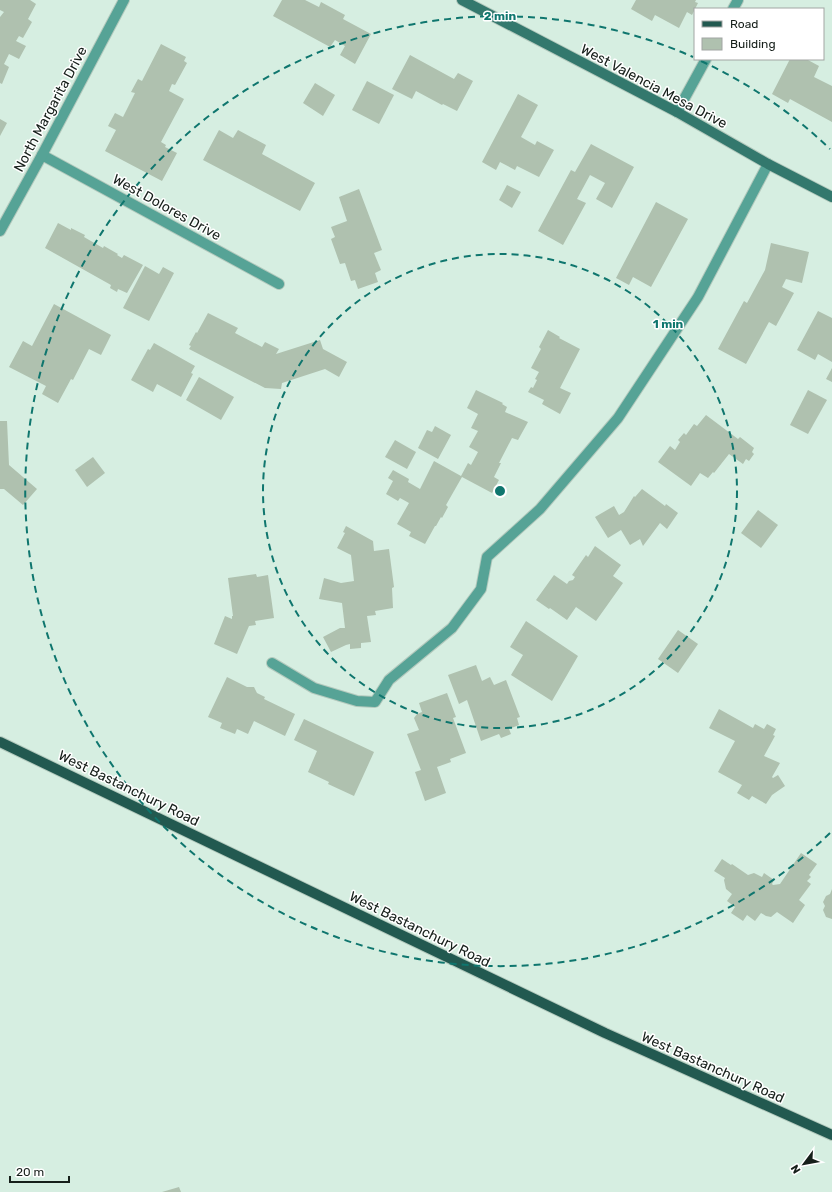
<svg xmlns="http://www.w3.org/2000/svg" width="832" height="1192" font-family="Rubik,sans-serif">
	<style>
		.building { fill: #afc1af }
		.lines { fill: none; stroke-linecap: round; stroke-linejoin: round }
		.street-casing { stroke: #b3c9bd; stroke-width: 12 }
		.secondary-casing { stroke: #b3c9bd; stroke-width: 12 }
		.primary-casing { stroke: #b3c9bd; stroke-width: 12 }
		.street { stroke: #56a396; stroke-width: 10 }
		.secondary { stroke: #33786d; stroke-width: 10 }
		.primary { stroke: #225950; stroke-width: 10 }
		.ring { fill: none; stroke: #0f766e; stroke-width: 2; stroke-dasharray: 7 5 }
		.labels { text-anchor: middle; stroke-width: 3; stroke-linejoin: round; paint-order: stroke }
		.street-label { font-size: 14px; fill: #161f1a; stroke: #fff }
		.centre { fill: #0f766e; stroke: #fff; stroke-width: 2 }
		.ring-label { font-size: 12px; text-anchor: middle; font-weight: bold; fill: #0f766e; stroke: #fff; stroke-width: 3; stroke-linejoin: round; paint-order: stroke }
	</style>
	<rect width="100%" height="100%" fill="#d6eee1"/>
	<g class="building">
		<polygon points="0,0 30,0 36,4 28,19 32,22 23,38 19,36 16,41 26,46 19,59 9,54 4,64 9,67 2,84 0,83 0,17 4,12 0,10"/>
		<polygon points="282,0 305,0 319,7 321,2 345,15 343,19 371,34 355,64 340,55 345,46 335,40 330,47 273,16"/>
		<polygon points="636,0 696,0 695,2 698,3 692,15 687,12 679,28 655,15 652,21 631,9"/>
		<polygon points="161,44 186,57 184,61 187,63 175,85 172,84 169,91 184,99 161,142 166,145 165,147 177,153 162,181 105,151 116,130 108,126 115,113 123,117 135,93 131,92 138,79 142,81"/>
		<polygon points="410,55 454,79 458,73 473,81 457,111 443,104 442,105 416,91 412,99 392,89"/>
		<polygon points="790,59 809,59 808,60 819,66 814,77 832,86 832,122 790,99 788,103 772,94"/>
		<polygon points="367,81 394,95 379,124 352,110"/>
		<polygon points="315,83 335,95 323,116 303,103"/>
		<polygon points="518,94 538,105 521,137 535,145 537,141 554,150 539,177 517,166 515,170 500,162 496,170 482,162"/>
		<polygon points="0,119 7,123 0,136"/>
		<polygon points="219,130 233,138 238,130 266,145 262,154 315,183 300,211 203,160"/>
		<polygon points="591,144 634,167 612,208 596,199 605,183 590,175 577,199 586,203 563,245 538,231 571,170 575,172"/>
		<polygon points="507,185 521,192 512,208 499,200"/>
		<polygon points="359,189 382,250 374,253 381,270 375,273 378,282 358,289 355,280 351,281 345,263 340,264 331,239 335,237 331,227 347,221 339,197"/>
		<polygon points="656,202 688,219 651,287 633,277 629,285 616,278"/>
		<polygon points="58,223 71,230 71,228 85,235 84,237 103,248 104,246 118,254 117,255 122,258 124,255 143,265 127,293 118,289 117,292 110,288 111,285 45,248"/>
		<polygon points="771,243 809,252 802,283 786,279 782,287 794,293 776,326 769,322 746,364 718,349 744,301 747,303 765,270"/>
		<polygon points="145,266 159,274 163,267 174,273 149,321 123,308"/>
		<polygon points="54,304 111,335 101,355 89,349 73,380 71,379 58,403 42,394 46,386 9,367 23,341 32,346"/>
		<polygon points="818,311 832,318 832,362 818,354 815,360 797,350"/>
		<polygon points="208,313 238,328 235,333 262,347 265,342 279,349 276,354 320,340 323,349 347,362 339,377 325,369 282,383 281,389 265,388 189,349 191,346 189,345 196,332 197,333"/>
		<polygon points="548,330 560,337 559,338 580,349 560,388 571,393 560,414 542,404 544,400 528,392 531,387 533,388 537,380 535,379 539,372 531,368 541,349 539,347"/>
		<polygon points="154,343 195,366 191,373 193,374 181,397 157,384 153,392 131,380 148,349 150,350"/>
		<polygon points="832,368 832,382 826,379"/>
		<polygon points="199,377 234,397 221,420 186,400"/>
		<polygon points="476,390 503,403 502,404 507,407 505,412 528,422 518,440 512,438 499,463 501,463 494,477 499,480 492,493 462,477 446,505 448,507 442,518 441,517 436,526 435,526 425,544 409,536 411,532 397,524 409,503 400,498 398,501 386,494 393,481 388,478 393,470 409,479 408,482 420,489 434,461 461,476 468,463 471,465 478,452 469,447 478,431 471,428 478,414 467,408"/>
		<polygon points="808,390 827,400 808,434 790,425"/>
		<polygon points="706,415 738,439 740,437 754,448 752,452 754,454 749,461 746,459 743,464 729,454 714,473 713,472 708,478 700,473 691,486 658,462 670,446 675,450 680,442 678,440 684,433 686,435 694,424 697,426"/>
		<polygon points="0,421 7,421 9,465 37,489 23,505 4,489 0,489"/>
		<polygon points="435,426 451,435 438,459 418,448 427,430 432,432"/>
		<polygon points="395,440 416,452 407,469 385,457"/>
		<polygon points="93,457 105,473 87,487 75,470"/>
		<polygon points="642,489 665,506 666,504 678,513 667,529 660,523 643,546 640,539 630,545 621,530 608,538 595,517 614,506 619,515 624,512 634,496 635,497"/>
		<polygon points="758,510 778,525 761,548 741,533"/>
		<polygon points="346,526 373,541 374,551 389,549 394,587 392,588 393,608 375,611 376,615 367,616 371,642 361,643 361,648 350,649 350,644 346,645 331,652 323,637 340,628 345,628 342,603 319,599 324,578 341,583 354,581 351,555 337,548 345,533 343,532"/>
		<polygon points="595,546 621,565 613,576 623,583 596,621 576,607 567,620 550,608 549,609 536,600 554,575 567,584 569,581 573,580 575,577 572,575 586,555 588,557"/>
		<polygon points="256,574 257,577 268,575 274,618 255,621 256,625 249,626 237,654 214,644 225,616 232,619 232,616 233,616 228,578"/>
		<polygon points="526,621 578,656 552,701 511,675 523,655 510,647"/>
		<polygon points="678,630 698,644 678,673 658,659"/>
		<polygon points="476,665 482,681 490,677 494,685 506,680 520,717 517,718 519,725 509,729 511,734 501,738 499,734 481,741 467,700 459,704 448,675"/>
		<polygon points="227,677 247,687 254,687 257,693 265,697 264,699 295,714 285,736 254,721 248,734 237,729 235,734 220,728 222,723 208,717"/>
		<polygon points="447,693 456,717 453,718 466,753 450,759 451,762 437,767 446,793 425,801 415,772 421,770 407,734 419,730 414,718 417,714 422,712 419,703"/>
		<polygon points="719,709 753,728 755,724 764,729 767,724 776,729 773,735 775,736 764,756 780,763 772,777 773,778 778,775 785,786 772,795 766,804 752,796 749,800 737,793 742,785 718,772 735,741 709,728"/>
		<polygon points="304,719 374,752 354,796 328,784 329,782 308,772 317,751 294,740"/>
		<polygon points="801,853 817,864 809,875 811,877 807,881 811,884 799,900 805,905 793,923 777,912 771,917 766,916 761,913 755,921 747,915 743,921 731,913 735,907 727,901 732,894 726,889 724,880 725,878 714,871 722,859 731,865 732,864 748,875 754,873 762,877 764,873 774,880 772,884 773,885 780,884"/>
		<polygon points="832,889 832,919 826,917 823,910 825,906 823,902 826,896 830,894"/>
		<polygon points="179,1187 181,1192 162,1192"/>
	</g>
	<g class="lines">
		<g class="street-casing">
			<g id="street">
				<polyline points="733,9 738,0"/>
				<polyline points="677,112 706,59"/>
				<polyline points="42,155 279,284"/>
				<polyline points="0,231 42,155 124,0"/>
				<polyline points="272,663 314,688 357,701 375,702 389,680 452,628 481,589 487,557 540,509 618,418 698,297 768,164"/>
			</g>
		</g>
		<g class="secondary-casing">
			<polyline id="secondary" points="462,0 677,112 768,164 832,197"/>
		</g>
		<g class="primary-casing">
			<polyline id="primary" points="0,742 605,1033 832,1135"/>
		</g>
		<use href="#street" class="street"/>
		<use href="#secondary" class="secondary"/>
		<use href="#primary" class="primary"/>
	</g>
	<g class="ring">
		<circle cx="500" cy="491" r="237"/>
		<path d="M830 833A475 475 0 1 1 693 57M701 61A475 475 0 0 1 830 149"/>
	</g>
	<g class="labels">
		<g class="street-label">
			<text transform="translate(654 86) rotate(28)" y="5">West Valencia Mesa Drive</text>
			<text transform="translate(50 109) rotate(-62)" y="5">North Margarita Drive</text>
			<text transform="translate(167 207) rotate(29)" y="5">West Dolores Drive</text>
			<text transform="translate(129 788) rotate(26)" y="5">West Bastanchury Road</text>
			<text transform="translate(420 929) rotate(26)" y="5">West Bastanchury Road</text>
			<text transform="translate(713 1067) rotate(24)" y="5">West Bastanchury Road</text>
		</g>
	</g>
	<circle cx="500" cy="491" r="6" class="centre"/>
	<g class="ring-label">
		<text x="500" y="20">2 min</text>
		<text x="668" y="328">1 min</text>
	</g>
	<rect x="694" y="8" width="130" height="52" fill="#ffffff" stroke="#a2a5a3"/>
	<rect x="702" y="21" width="20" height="6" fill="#225950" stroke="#a2a5a3"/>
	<text x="730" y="28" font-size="12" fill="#161f1a">Road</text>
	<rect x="702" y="38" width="20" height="12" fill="#afc1af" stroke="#a2a5a3"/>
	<text x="730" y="48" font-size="12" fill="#161f1a">Building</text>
	<g transform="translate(804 1164) rotate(238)" stroke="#ffffff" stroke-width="3" paint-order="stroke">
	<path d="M0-3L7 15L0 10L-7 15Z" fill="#161f1a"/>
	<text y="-6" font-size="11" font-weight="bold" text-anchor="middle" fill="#161f1a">N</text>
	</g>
	<path d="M10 1176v6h59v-6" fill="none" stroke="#161f1a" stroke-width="2"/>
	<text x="16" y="1176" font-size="12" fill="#161f1a" stroke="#ffffff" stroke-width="3" paint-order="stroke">20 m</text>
</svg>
